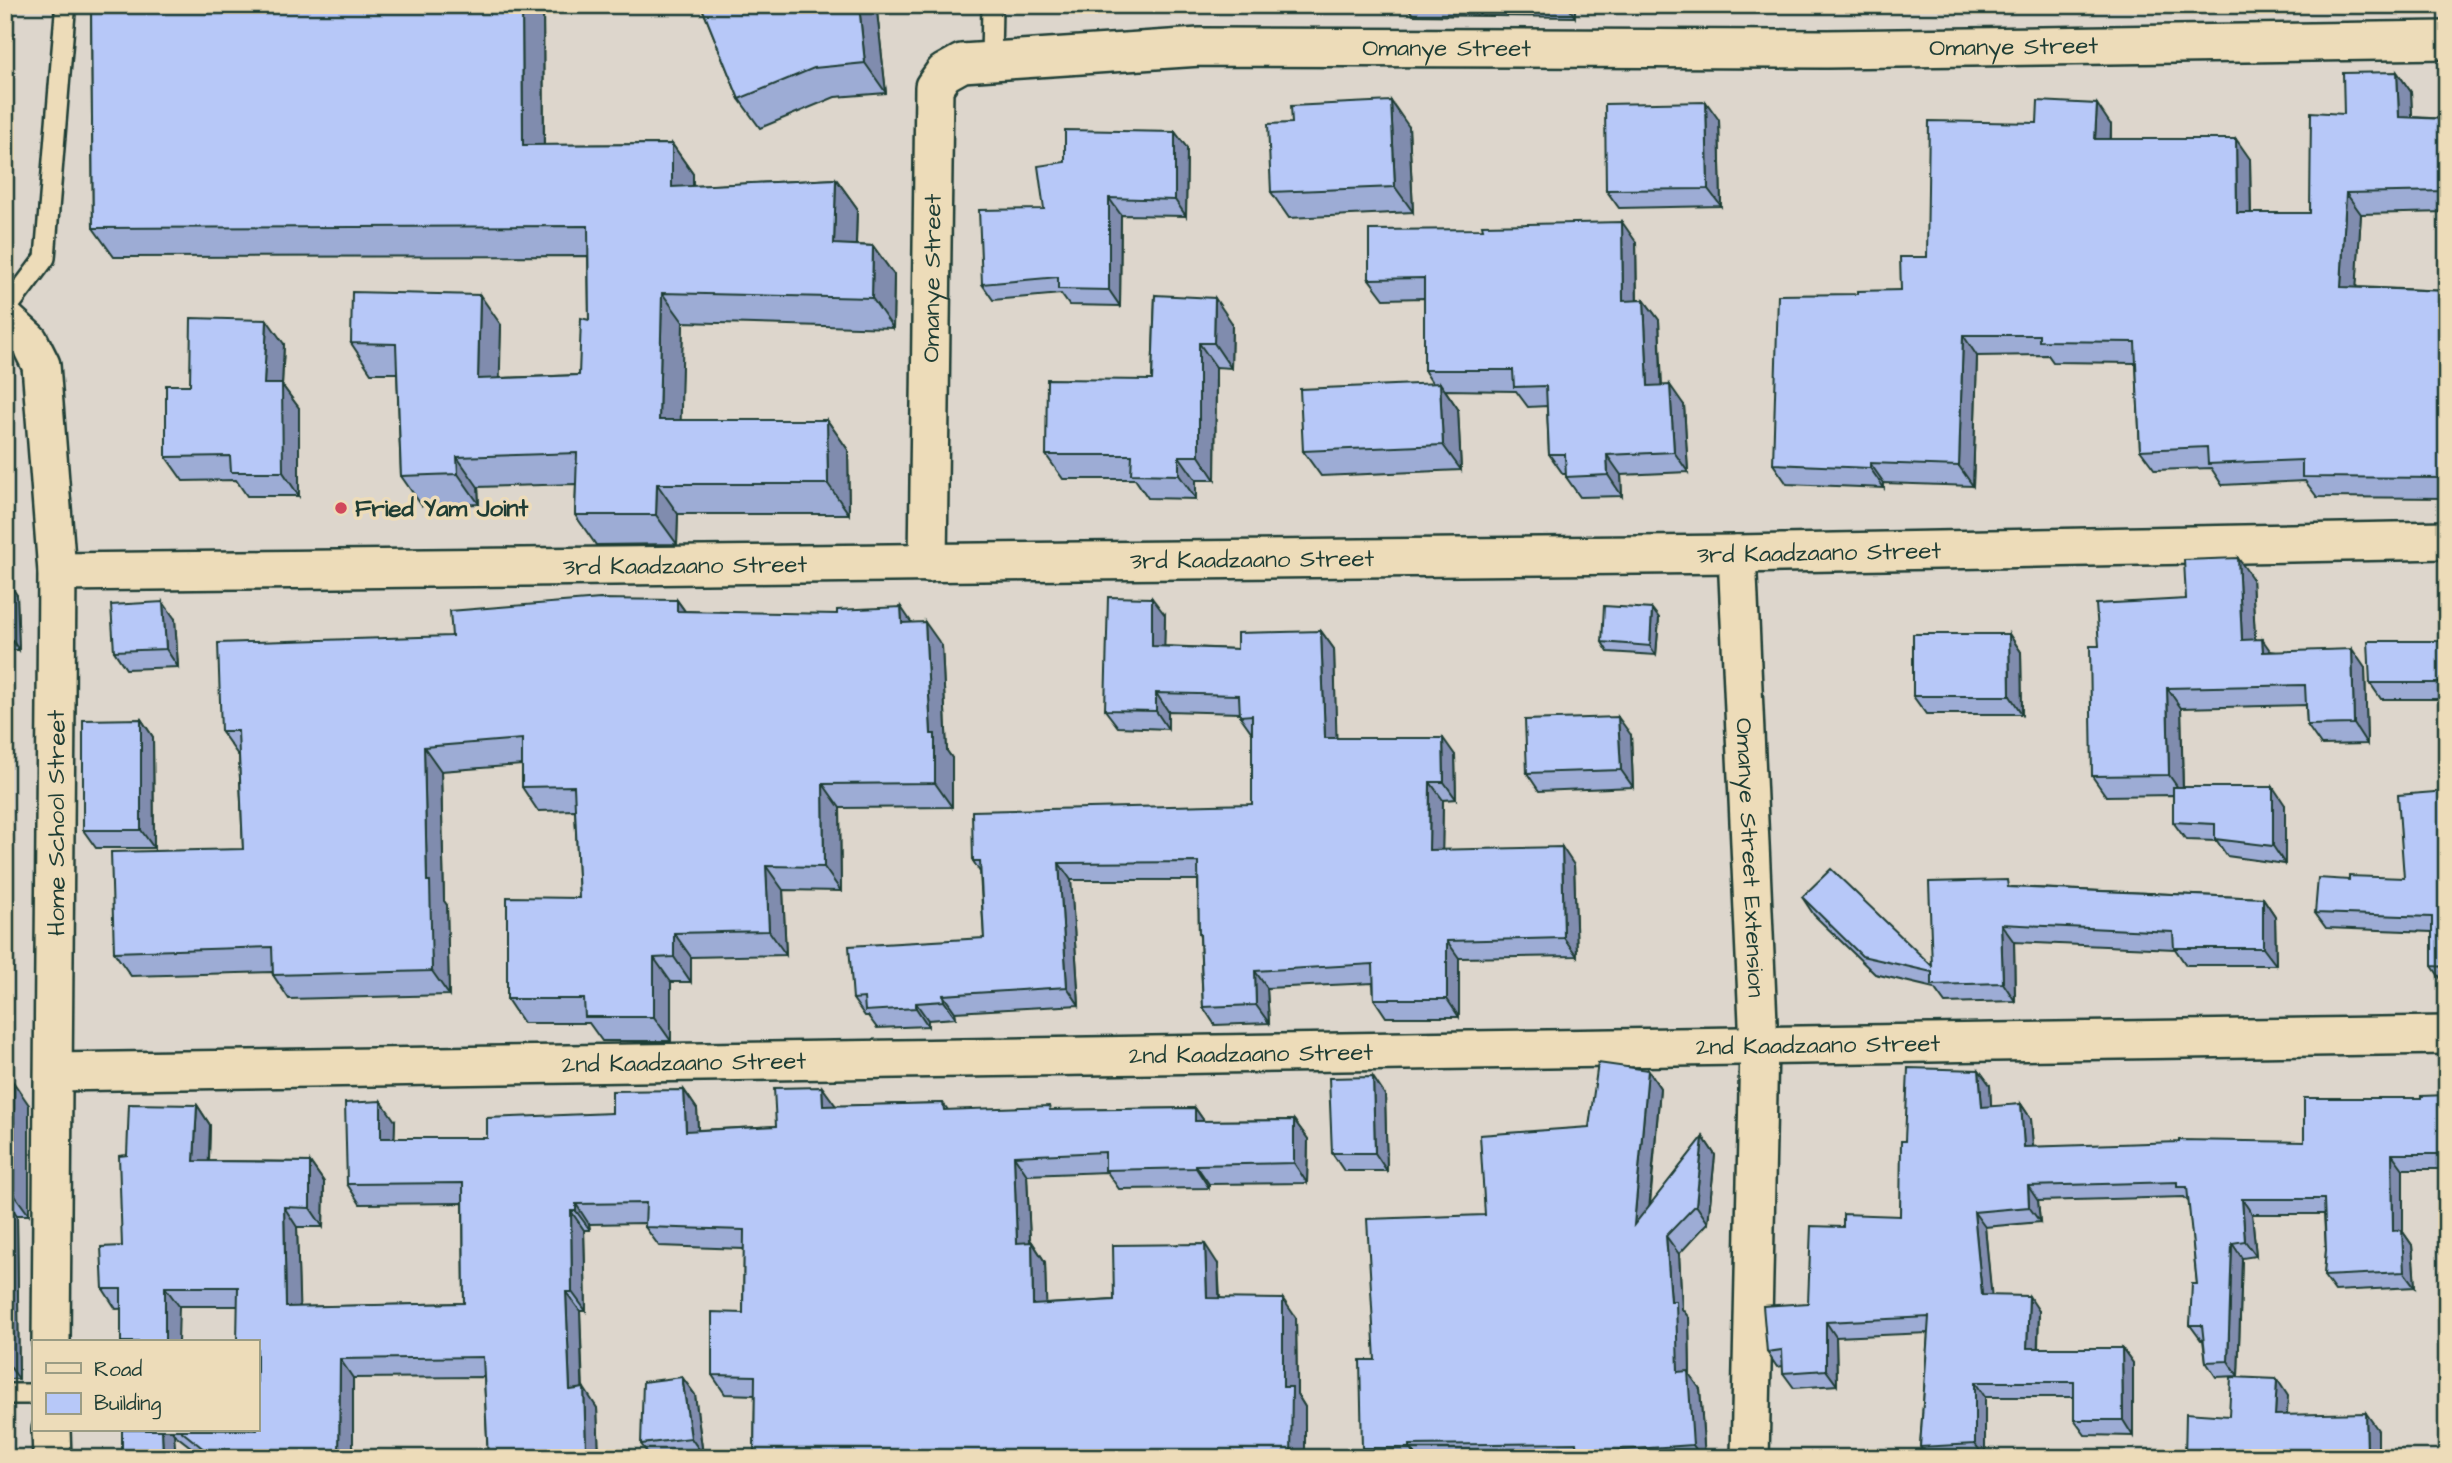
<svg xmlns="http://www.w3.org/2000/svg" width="2452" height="1463" font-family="'Architects Daughter',sans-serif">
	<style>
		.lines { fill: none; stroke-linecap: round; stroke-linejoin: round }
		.lane-casing { stroke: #1f3d34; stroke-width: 24 }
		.street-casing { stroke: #1f3d34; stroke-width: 42 }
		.lane { stroke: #eddcb9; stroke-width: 19 }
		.street { stroke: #eddcb9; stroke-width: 37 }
		.wall { fill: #9dacd5; stroke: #1f3d34; stroke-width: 2 }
		.shaded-wall { fill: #808cae; stroke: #1f3d34; stroke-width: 2 }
		.building { fill: #b7c8f8; stroke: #1f3d34; stroke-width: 2 }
		.poi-dot { fill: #d1495b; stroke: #eddcb9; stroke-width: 2.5 }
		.labels { text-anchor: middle; stroke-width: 7; stroke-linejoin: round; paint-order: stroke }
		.street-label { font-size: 24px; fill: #1f3d34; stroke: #eddcb9 }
		.poi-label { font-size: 24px; font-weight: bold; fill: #1f3d34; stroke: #eddcb9; text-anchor: start }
	</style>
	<rect width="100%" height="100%" fill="#ddd6cc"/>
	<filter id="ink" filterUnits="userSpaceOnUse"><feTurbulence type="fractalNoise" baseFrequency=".0143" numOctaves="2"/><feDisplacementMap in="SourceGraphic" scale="14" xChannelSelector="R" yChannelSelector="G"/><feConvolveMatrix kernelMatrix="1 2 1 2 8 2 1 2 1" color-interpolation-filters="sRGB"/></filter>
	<g filter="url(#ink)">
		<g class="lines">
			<g class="lane-casing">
				<g id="lane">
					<polyline points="991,61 992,5"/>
					<polyline points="5,311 45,258 65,13 68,5"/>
					<polyline points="5,1394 33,1394"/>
				</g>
			</g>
			<g class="street-casing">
				<g id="street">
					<polyline points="5,319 29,341 41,365 57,572 51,1342"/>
					<path id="s1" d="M1737,554L1759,1045L1750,1458"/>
					<path id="s2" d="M928,563L934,87L944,73L962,63L1200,47L1827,49L2447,40"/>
					<path id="s3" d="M57,572L1737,554L2447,540"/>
					<path id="s4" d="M54,1072L2447,1035"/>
					<polyline points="51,1430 52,1458"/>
				</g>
			</g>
			<use href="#lane" class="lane"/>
			<use href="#street" class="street"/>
		</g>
		<g class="wall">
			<polygon points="91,5 543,5 544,145 672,144 693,174 693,186 836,179 857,208 856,245 873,246 894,275 893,328 683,322 680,420 827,420 848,450 849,514 678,514 677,544 596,545 575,515 576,484 478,487 479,504 422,506 401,476 397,373 371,373 351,343 501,325 499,378 579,375 589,320 588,256 114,257 93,228"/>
			<polygon points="701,5 873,5 877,12 886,93 835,97 760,128 739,99"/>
			<polygon points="1406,5 1575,5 1575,17 1413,15"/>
			<polygon points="2397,72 2411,92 2412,117 2447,119 2447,212 2361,214 2356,287 2447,291 2447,498 2317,497 2305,481 2222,485 2211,468 2155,470 2140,450 2136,363 2053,362 2048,355 1977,356 1973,486 1884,483 1884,488 1787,484 1773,464 1857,294 1901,290 1927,257 2111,125 2111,139 2250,159 2251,213 2310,213 2344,114"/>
			<polygon points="1719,120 1721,206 1619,208 1606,190"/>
			<polygon points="1409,127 1413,212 1289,218 1271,192"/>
			<polygon points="1175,132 1187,148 1186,216 1121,215 1120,306 1069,305 1061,294 993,300 982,284 1044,209 1065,162"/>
			<polygon points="1636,242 1637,300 1644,300 1659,320 1662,385 1684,405 1688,472 1621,475 1622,496 1580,497 1566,477 1566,474 1563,474 1549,454 1547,406 1528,407 1516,391 1445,390 1458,409 1461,470 1321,476 1303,451 1433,384 1424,370 1424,298 1384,299 1369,279"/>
			<polygon points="1155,295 1232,323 1231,368 1216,367 1215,480 1196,480 1196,499 1148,498 1135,479 1063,479 1046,455 1152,380"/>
			<polygon points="284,344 282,385 299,408 299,496 247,496 236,480 183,481 166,457 190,385"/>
			<polygon points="2252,578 2255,639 2271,651 2365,668 2367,744 2321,745 2307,725 2306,705 2181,708 2183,787 2285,805 2285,864 2227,856 2217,841 2186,840 2173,822 2173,795 2106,796 2092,776 2099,646 2186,599"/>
			<polygon points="5,579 17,595 19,650 5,650"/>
			<polygon points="677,600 685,611 912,622 942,646 947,751 952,758 952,807 840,808 841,891 783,890 786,955 691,957 691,982 671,982 671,1041 602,1041 589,1023 523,1023 507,999 579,898 575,810 538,811 522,787 522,765 441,771 444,901 447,905 449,995 289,999 273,975 272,972 131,976 114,952 243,849 239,755 238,755 221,731 452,636"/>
			<polygon points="1652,609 1659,618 1656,655 1608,652 1602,642"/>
			<polygon points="1165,615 1164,646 1237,649 1321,631 1334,649 1336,738 1455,755 1456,799 1443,800 1442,850 1574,865 1577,956 1459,958 1459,1017 1386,1017 1374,999 1373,983 1267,988 1269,1023 1215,1025 1203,1007 1200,937 1199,934 1198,880 1071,880 1079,1005 955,1012 956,1018 928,1020 928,1026 877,1028 868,1016 865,1016 853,999 984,938 980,872 973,861 1252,804 1252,733 1240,716 1240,713 1168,711 1168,729 1118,727 1105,710"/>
			<polygon points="175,619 178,667 126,669 114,651"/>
			<polygon points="2009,634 2021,652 2022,714 1926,714 1913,696"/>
			<polygon points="2447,641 2447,699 2381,699 2370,683"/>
			<polygon points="141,719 153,737 154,848 96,848 83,830"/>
			<polygon points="1631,735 1633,787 1539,791 1527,773"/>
			<polygon points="2447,791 2447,982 2443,982 2432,966 2432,932 2326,928 2315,913 2349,880 2404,878"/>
			<polygon points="2012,887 2263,898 2275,916 2276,965 2186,965 2175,949 2014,942 2015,1001 1945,1003 1934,988 1875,974 1814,915 1802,897 1932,966"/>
			<polygon points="1648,1070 1660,1088 1650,1205 1703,1137 1715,1155 1708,1223 1679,1254 1682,1309 1689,1318 1690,1375 1700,1389 1705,1458 1368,1458 1362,1448 1375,1360 1485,1215 1589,1127"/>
			<polygon points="1979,1070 1990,1085 1991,1107 2021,1104 2031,1119 2033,1147 2304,1142 2421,1098 2447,1095 2447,1169 2403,1169 2403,1232 2412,1245 2415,1287 2335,1291 2324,1276 2326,1250 2324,1214 2252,1214 2256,1256 2242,1258 2238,1376 2216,1377 2206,1362 2203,1340 2201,1340 2190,1325 2197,1284 2189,1202 2184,1197 2038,1201 2040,1222 1985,1227 1991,1295 2039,1311 2038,1348 2122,1348 2133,1363 2133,1436 2085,1435 2074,1420 2074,1397 1985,1397 1985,1458 1928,1458 1920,1447 1928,1333 1836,1337 1837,1385 1794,1388 1783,1373 1783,1366 1777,1367 1767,1352 1808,1303 1843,1227 1900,1216 1905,1141"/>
			<polygon points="5,1083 29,1105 29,1215 17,1215 19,1379 5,1379"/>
			<polygon points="822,1087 835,1106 943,1103 948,1110 1053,1110 1195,1108 1204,1121 1294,1120 1308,1139 1307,1183 1209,1184 1209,1188 1119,1189 1107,1172 1027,1175 1030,1242 1032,1242 1045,1262 1046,1304 1114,1300 1218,1264 1220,1298 1296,1318 1297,1394 1305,1407 1305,1458 754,1458 755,1395 725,1394 712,1375 743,1313 744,1249 659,1246 645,1227 645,1223 589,1224 590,1230 584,1230 586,1311 580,1311 583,1389 597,1408 599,1458 488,1458 484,1377 353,1378 353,1458 205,1458 174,1434 122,1430 257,1430 238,1306 179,1306 116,1309 103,1289 122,1246 127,1155 197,1105 210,1125 209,1161 310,1162 324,1182 323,1227 297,1227 299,1307 464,1303 463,1203 360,1204 347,1184 395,1121 394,1138 487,1138 612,1113 684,1090 697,1109 698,1130 776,1126"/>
			<polygon points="1385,1095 1387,1171 1344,1171 1332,1153"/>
			<polygon points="682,1377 695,1395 703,1455 685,1458 651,1458 641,1444"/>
		</g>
		<g class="shaded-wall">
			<polygon points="522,5 543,5 544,175 523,145"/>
			<polygon points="859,5 873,5 877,12 886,93 865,63"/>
			<polygon points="1567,5 1575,5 1575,17"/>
			<polygon points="2397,72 2411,92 2413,137 2399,117"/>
			<polygon points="1391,101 1409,127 1413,212 1395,187"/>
			<polygon points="1706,102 1719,120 1721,206 1708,189"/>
			<polygon points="2097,104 2111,125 2110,160 2095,139"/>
			<polygon points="1175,132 1187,148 1186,216 1175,200"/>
			<polygon points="2236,139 2250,159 2251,234 2237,213"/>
			<polygon points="672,144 693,174 693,217 672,187"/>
			<polygon points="836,179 857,208 855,274 834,244"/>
			<polygon points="2346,193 2361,214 2355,307 2341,287"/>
			<polygon points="1109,198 1121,215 1120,306 1109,290"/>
			<polygon points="1622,222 1636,242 1637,321 1623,301"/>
			<polygon points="873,246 894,275 893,328 872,298"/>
			<polygon points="662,293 683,322 680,450 659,420"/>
			<polygon points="480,295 501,325 499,408 478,379"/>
			<polygon points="1215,298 1232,323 1231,368 1214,343"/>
			<polygon points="1644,300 1659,320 1662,406 1648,386"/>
			<polygon points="267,320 284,344 282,385 299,408 299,496 283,472 264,384"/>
			<polygon points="1963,335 1977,356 1973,486 1959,466"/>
			<polygon points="1199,343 1216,367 1215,480 1199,456"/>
			<polygon points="1440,383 1458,409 1461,470 1443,445"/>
			<polygon points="1670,385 1684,405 1688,472 1674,452"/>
			<polygon points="827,420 848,450 849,514 828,484"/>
			<polygon points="1607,455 1621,475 1622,496 1608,475"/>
			<polygon points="1179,456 1196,480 1196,499 1179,475"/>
			<polygon points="457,457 478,487 479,504 458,474"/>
			<polygon points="1870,463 1884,483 1884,488 1870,468"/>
			<polygon points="657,484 678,514 677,544 656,515"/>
			<polygon points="2238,558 2252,578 2256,659 2242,640"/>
			<polygon points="5,579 17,595 19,650 5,630"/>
			<polygon points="1152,598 1165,615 1164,664 1152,646"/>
			<polygon points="677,600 694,624 677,611"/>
			<polygon points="163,602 175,619 178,667 166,649"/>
			<polygon points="901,607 918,632 902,623"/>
			<polygon points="1652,609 1659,618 1656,655 1650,646"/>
			<polygon points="925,622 942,646 947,751 952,758 952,807 935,783 931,734"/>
			<polygon points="1321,631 1334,649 1337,755 1325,738"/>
			<polygon points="2009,634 2021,652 2022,714 2010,696"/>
			<polygon points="2262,639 2276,659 2263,652"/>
			<polygon points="2352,649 2365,668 2367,744 2354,724"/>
			<polygon points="2167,688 2181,708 2183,795 2169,775"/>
			<polygon points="1156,693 1168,711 1168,729 1156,711"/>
			<polygon points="1618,717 1631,735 1633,787 1621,770"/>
			<polygon points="141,719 153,737 154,848 141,830"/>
			<polygon points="1443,738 1455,755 1456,799 1444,782"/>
			<polygon points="424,747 441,771 444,901 447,905 449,995 432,971 427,881"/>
			<polygon points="1430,782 1443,800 1442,868 1429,850"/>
			<polygon points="823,784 840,808 841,891 824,867"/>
			<polygon points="2273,787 2285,805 2285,864 2273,846"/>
			<polygon points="1562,847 1574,865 1577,956 1564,938"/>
			<polygon points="1059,863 1071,880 1079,1005 1067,987"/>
			<polygon points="766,866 783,890 786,955 769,931"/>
			<polygon points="2263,898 2275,916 2276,965 2263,948"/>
			<polygon points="2001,924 2014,942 2015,1001 2003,983"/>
			<polygon points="674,933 691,957 691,982 674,957"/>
			<polygon points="1447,941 1459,958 1459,1017 1447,999"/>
			<polygon points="654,958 671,982 671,1041 654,1017"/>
			<polygon points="1255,971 1267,988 1269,1023 1256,1005"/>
			<polygon points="943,995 955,1012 956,1018 944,1001"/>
			<polygon points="916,1003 928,1020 928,1026 916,1008"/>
			<polygon points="1648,1070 1660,1088 1646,1243 1634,1225"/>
			<polygon points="1979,1070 1990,1085 1992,1123 1982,1107"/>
			<polygon points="1373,1077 1385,1095 1387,1171 1375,1153"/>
			<polygon points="14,1083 29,1105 29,1215 13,1193"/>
			<polygon points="822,1087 836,1106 823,1106"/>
			<polygon points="684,1090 697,1109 699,1150 686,1131"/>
			<polygon points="381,1101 395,1121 394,1157 381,1138"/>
			<polygon points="2021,1104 2031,1119 2034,1162 2024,1147"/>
			<polygon points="197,1105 210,1125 208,1181 194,1161"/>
			<polygon points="1195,1108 1209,1128 1195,1121"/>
			<polygon points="1294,1120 1308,1139 1307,1183 1294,1163"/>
			<polygon points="1703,1137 1715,1155 1708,1223 1696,1205"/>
			<polygon points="2392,1154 2403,1169 2403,1232 2412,1245 2415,1287 2404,1272 2393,1231"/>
			<polygon points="1014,1156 1027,1175 1031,1262 1017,1243"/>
			<polygon points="310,1162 324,1182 323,1227 310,1208"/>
			<polygon points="1196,1165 1209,1184 1209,1188 1196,1168"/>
			<polygon points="2028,1186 2038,1201 2040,1222 2029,1207"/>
			<polygon points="5,1199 17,1215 19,1379 5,1360"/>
			<polygon points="2242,1199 2252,1214 2256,1256 2245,1241"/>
			<polygon points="576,1204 589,1224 590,1230 576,1211"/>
			<polygon points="284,1207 297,1227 300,1326 286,1307"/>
			<polygon points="571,1211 584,1230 586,1311 572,1292"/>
			<polygon points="1974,1212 1985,1227 1993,1310 1982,1295"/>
			<polygon points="1666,1236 1679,1254 1682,1309 1689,1318 1690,1375 1700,1389 1705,1458 1702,1458 1693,1445 1678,1372 1671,1301"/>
			<polygon points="1032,1242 1045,1262 1047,1324 1033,1305"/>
			<polygon points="2232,1243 2242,1258 2238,1376 2228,1361"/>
			<polygon points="1205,1244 1218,1264 1220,1318 1207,1298"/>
			<polygon points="165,1287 179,1306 178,1342 165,1342"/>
			<polygon points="566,1292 580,1311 583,1410 570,1390"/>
			<polygon points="2029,1296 2039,1311 2037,1363 2027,1348"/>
			<polygon points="1283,1299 1296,1318 1297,1394 1305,1407 1305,1458 1291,1458 1283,1387"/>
			<polygon points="1826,1322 1836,1337 1837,1385 1826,1370"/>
			<polygon points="2122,1348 2133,1363 2133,1436 2123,1420"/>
			<polygon points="340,1359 353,1378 353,1458 339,1458"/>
			<polygon points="682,1377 695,1395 703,1455 691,1438"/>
			<polygon points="2277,1379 2288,1396 2286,1431 2275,1415"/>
			<polygon points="1975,1382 1985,1397 1985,1458 1975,1444"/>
			<polygon points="584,1388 597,1408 599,1458 592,1458 586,1450"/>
			<polygon points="2366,1413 2378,1430 2378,1458 2368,1458 2367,1455"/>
			<polygon points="162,1430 171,1430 174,1434 176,1458 163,1458"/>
			<polygon points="1409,1445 1418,1458 1416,1458 1409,1448"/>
		</g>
		<g class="building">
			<polygon points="91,5 522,5 523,145 672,144 672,187 836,179 834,244 873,246 872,298 662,293 659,420 827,420 828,484 657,484 656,515 575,515 577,453 457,457 458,474 401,476 396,344 351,343 352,292 480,295 478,379 579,375 581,318 589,320 588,226 93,228"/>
			<polygon points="701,5 859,5 865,63 814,68 739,99"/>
			<polygon points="2397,72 2399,117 2447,119 2447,191 2346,193 2341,287 2447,291 2447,478 2302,477 2302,460 2208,464 2207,447 2140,450 2135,342 2039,341 2039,335 1963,335 1959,466 1870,463 1870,468 1773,464 1778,295 1857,294 1857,291 1901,290 1900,257 1927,257 1929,121 2037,123 2038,101 2097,104 2095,139 2236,139 2237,213 2310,213 2311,112 2344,114 2343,73"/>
			<polygon points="1391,101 1395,187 1271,192 1268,124 1292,123 1291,106"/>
			<polygon points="1706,102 1708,189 1606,190 1605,104"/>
			<polygon points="1065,130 1175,132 1175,200 1109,198 1109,290 1058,289 1058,277 982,284 979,210 1044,209 1038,166 1065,162"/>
			<polygon points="1622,222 1623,301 1644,300 1648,386 1670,385 1674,452 1607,455 1608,475 1566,477 1565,454 1549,454 1546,386 1514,387 1513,370 1424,370 1424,278 1369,279 1369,230 1483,229 1482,225"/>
			<polygon points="1155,295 1215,298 1214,343 1199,343 1199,456 1179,456 1179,475 1131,474 1132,455 1046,455 1047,379 1152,380"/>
			<polygon points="191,318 267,320 264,384 282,384 283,472 231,472 230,456 166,457 166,385 190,385"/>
			<polygon points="1440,383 1443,445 1303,451 1300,389"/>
			<polygon points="2238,558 2242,640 2262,639 2263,652 2352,649 2354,724 2307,725 2305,685 2167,688 2169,775 2092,776 2090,646 2099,646 2096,604 2186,599 2184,560"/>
			<polygon points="1108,597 1152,598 1152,646 1237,649 1237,633 1321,631 1325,738 1443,738 1444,782 1430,782 1429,850 1562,847 1564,938 1447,941 1447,999 1374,999 1373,964 1255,971 1256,1005 1203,1007 1200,934 1199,934 1198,862 1059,863 1067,987 943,995 944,1001 916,1003 916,1008 865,1011 864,998 853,999 849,946 984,938 980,861 973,861 972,811 1252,804 1252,715 1240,716 1239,695 1156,693 1156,711 1105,710"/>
			<polygon points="600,599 677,600 677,611 837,614 837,610 901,607 902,623 925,622 931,734 935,734 935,783 823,784 824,867 766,866 769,931 674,933 674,957 654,958 654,1017 585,1017 584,999 507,999 507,897 579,898 574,786 522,787 522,739 424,747 427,881 430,881 432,971 273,975 272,947 114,952 111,852 243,849 238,731 221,731 218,643 452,636 450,611"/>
			<polygon points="163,602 166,649 114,651 111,605"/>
			<polygon points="1604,606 1652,609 1650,646 1602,642"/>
			<polygon points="1913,634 2009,634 2010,696 1913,696"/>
			<polygon points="2368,641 2447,641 2447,683 2370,683"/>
			<polygon points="1618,717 1621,770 1527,773 1525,720"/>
			<polygon points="141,719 141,830 83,830 83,720"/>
			<polygon points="2173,787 2273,787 2273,846 2215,839 2215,824 2173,822"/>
			<polygon points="2447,791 2447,967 2432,966 2432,917 2315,913 2318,878 2349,880 2349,876 2404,878 2398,795"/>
			<polygon points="1831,869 1932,966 1929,882 2007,880 2008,887 2263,898 2263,948 2174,948 2173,932 2001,924 2003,983 1932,985 1932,972 1862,956 1802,897"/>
			<polygon points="1598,1063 1648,1070 1634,1225 1703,1137 1696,1205 1666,1236 1671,1301 1676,1301 1678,1372 1688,1371 1693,1445 1577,1453 1576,1443 1409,1445 1409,1448 1362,1448 1360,1360 1375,1360 1367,1219 1485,1215 1480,1135 1589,1127"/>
			<polygon points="1908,1068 1979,1070 1982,1107 2021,1104 2024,1147 2179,1142 2179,1140 2304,1142 2304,1098 2421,1098 2421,1096 2447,1095 2447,1154 2392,1154 2393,1231 2402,1230 2404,1272 2324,1276 2326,1250 2324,1199 2242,1199 2245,1241 2232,1243 2228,1361 2206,1362 2202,1325 2190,1325 2192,1284 2197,1284 2187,1187 2177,1187 2177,1182 2028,1186 2029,1207 1974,1212 1982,1295 2029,1296 2027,1348 2122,1348 2123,1420 2074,1420 2074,1382 1975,1382 1975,1444 1920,1447 1929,1317 1826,1322 1826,1370 1783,1373 1782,1350 1767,1352 1763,1306 1808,1303 1811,1226 1843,1227 1843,1214 1900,1216 1901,1141 1905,1141"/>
			<polygon points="1373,1077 1375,1153 1332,1153 1329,1078"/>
			<polygon points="5,1083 14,1083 13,1193 5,1193"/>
			<polygon points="822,1087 823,1106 943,1103 944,1110 1049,1106 1050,1110 1195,1108 1195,1121 1294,1120 1294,1163 1196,1165 1196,1168 1105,1170 1105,1152 1014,1156 1017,1243 1032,1242 1033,1305 1114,1300 1113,1245 1205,1244 1207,1298 1283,1299 1283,1387 1292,1387 1291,1458 1123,1458 1122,1454 1042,1458 754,1458 755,1376 712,1375 712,1312 743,1313 744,1230 645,1227 646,1203 576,1204 576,1211 571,1211 572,1292 566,1292 570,1390 584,1388 586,1450 582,1450 582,1458 488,1458 483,1357 340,1359 339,1458 215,1458 180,1430 257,1430 257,1342 237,1342 238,1287 165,1287 165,1342 121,1342 121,1289 103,1289 101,1247 122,1246 119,1156 127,1155 129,1104 197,1105 194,1161 310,1162 310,1208 284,1207 286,1307 464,1303 463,1183 347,1184 345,1103 381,1101 381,1138 487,1138 487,1118 612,1113 612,1091 684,1090 686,1131 776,1126 774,1088"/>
			<polygon points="682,1377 691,1438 641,1444 643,1382"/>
			<polygon points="2231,1377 2277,1379 2275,1415 2366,1413 2367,1455 2363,1455 2363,1458 2185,1458 2186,1413 2229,1416"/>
			<polygon points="122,1430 162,1430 163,1458 122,1458"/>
		</g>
	</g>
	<circle class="poi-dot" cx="341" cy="508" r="7"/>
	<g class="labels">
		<g class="street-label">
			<text dy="8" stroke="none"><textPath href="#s2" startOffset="1566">Omanye Street</textPath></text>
			<text dy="8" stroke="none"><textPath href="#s2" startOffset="999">Omanye Street</textPath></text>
			<text dy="8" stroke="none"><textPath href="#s2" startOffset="285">Omanye Street</textPath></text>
			<text dy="8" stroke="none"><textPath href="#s3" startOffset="1762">3rd Kaadzaano Street</textPath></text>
			<text dy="8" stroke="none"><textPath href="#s3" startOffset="1195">3rd Kaadzaano Street</textPath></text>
			<text dy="8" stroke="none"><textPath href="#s3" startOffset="628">3rd Kaadzaano Street</textPath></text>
			<text transform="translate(56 823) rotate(-90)" y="8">Home School Street</text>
			<text dy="8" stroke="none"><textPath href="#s1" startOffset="304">Omanye Street Extension</textPath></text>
			<text dy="8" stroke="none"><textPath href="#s4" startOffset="1764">2nd Kaadzaano Street</textPath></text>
			<text dy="8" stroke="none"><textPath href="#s4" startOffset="1197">2nd Kaadzaano Street</textPath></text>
			<text dy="8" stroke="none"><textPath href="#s4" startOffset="630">2nd Kaadzaano Street</textPath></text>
		</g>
		<g class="poi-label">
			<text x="355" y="516">Fried Yam Joint</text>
		</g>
	</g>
	<rect width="2452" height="1463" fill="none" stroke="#eddcb9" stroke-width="28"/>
	<rect x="14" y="14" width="2424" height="1435" fill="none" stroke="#1f3d34" stroke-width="2.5" filter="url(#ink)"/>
	<rect x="32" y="1340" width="228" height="91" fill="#eddcb9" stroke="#9b9c84" stroke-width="2"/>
	<rect x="46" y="1363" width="35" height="10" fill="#eddcb9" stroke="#9b9c84" stroke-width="2"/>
	<text x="94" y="1376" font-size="21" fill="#1f3d34">Road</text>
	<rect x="46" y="1393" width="35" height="21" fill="#b7c8f8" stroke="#9b9c84" stroke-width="2"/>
	<text x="94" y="1410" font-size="21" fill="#1f3d34">Building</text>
</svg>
